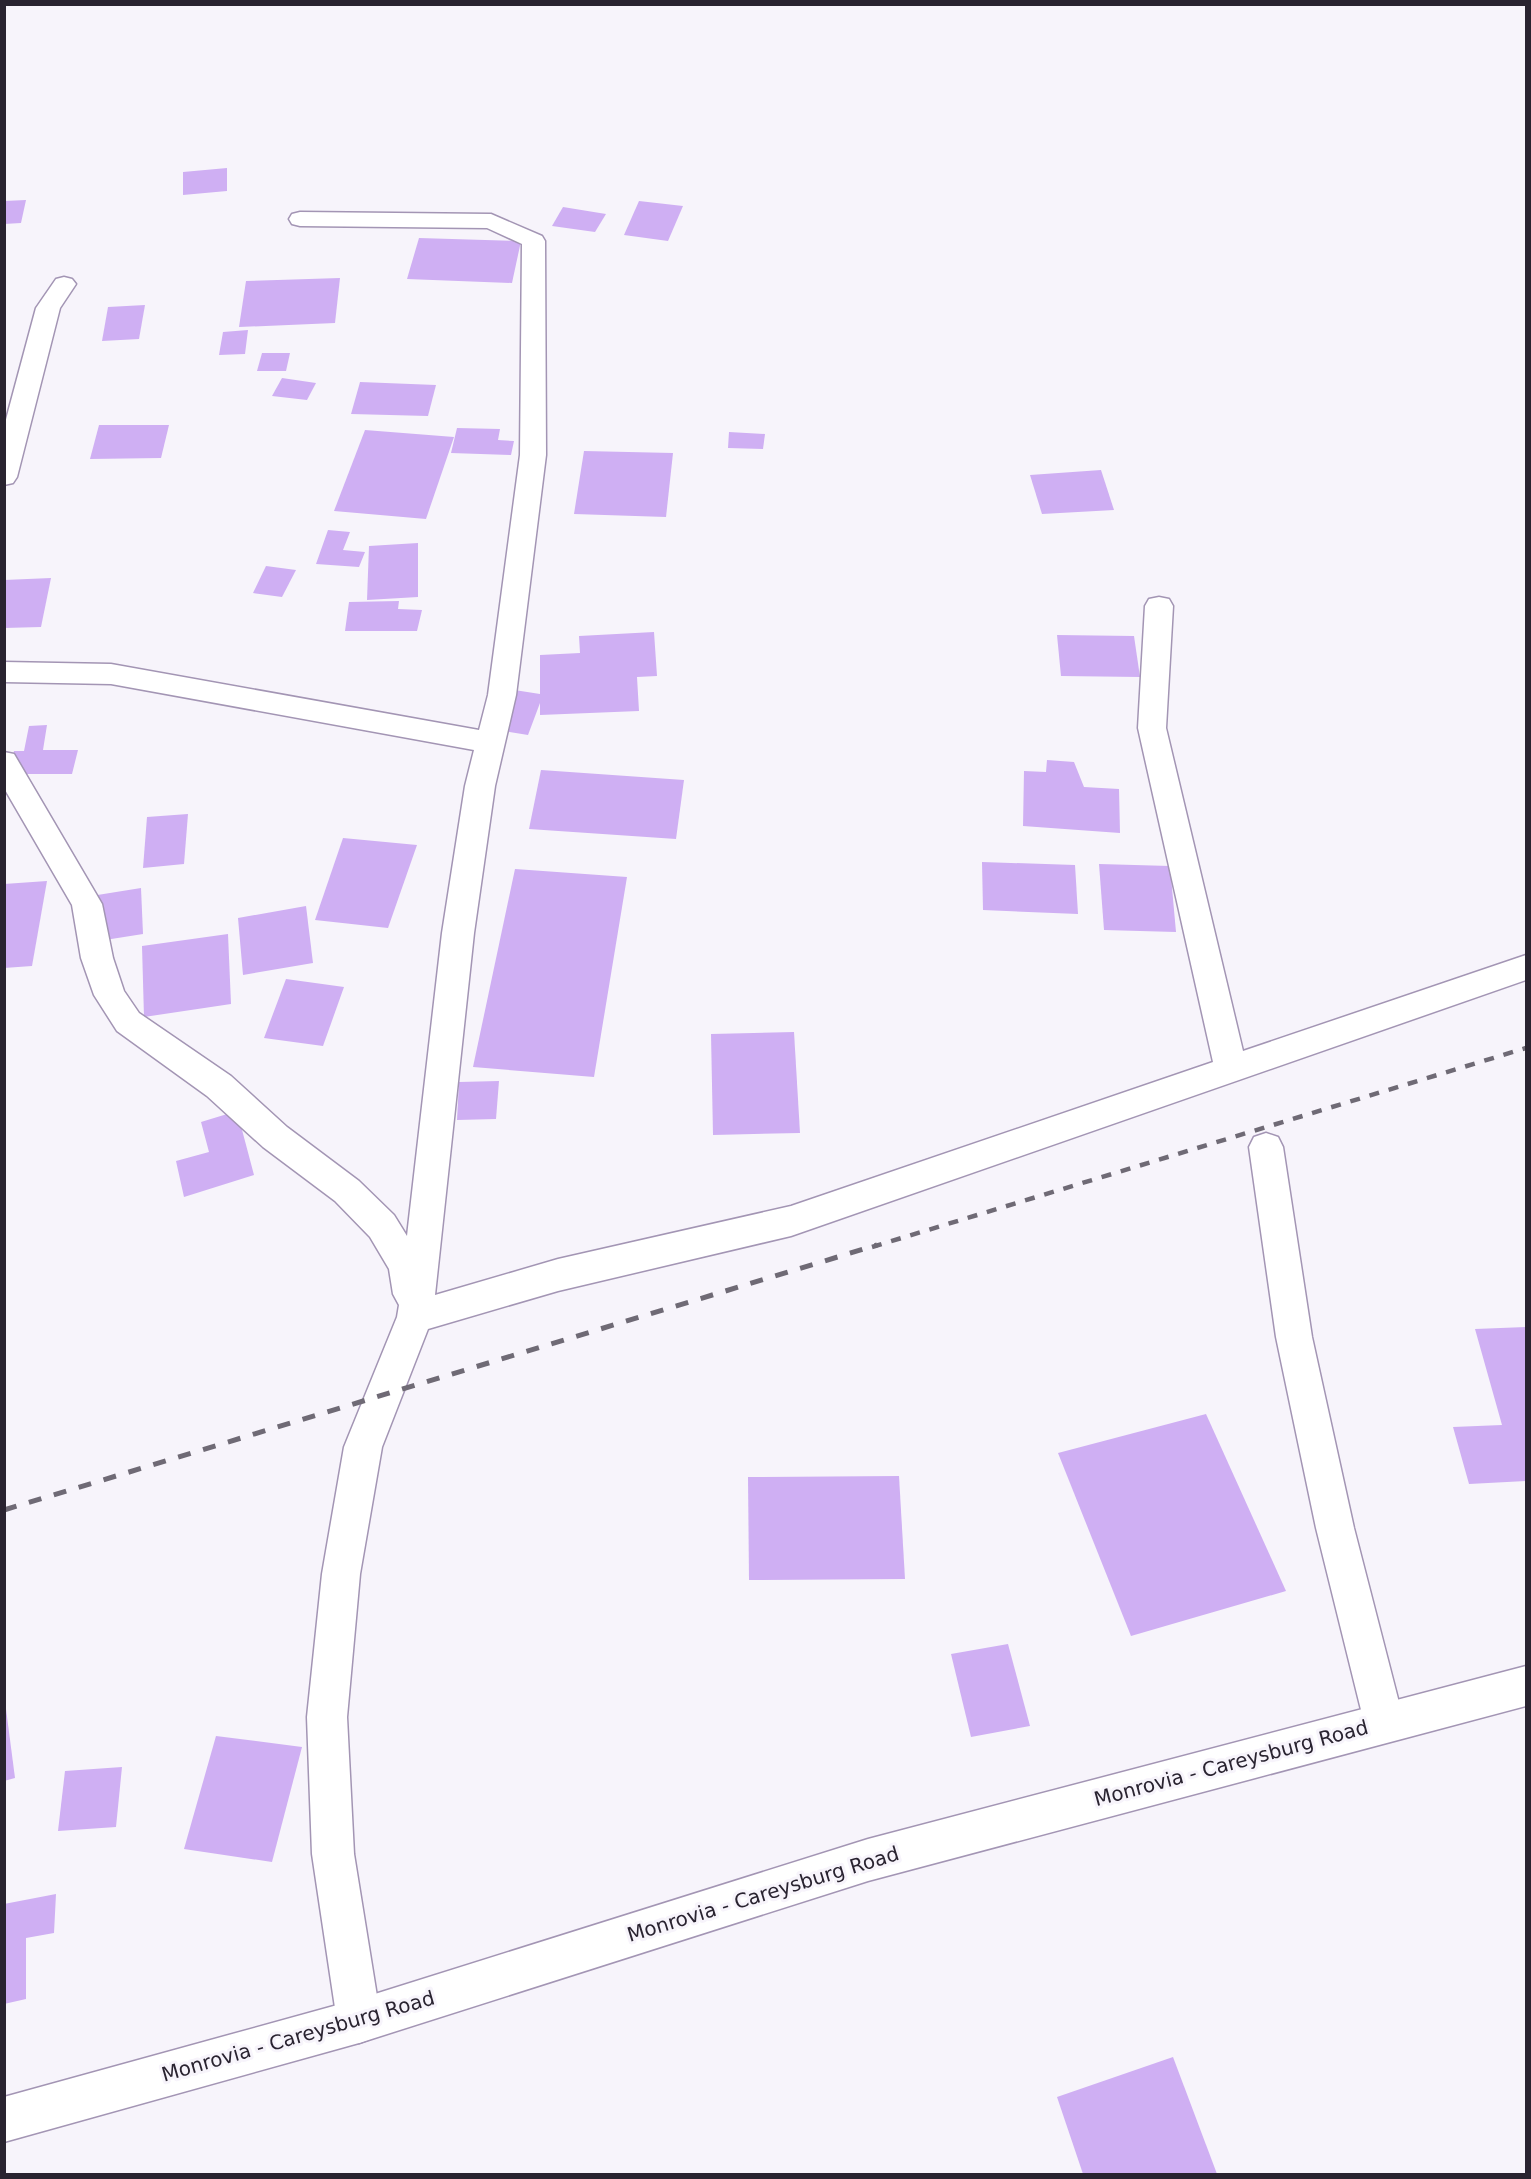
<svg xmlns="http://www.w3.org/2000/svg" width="1531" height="2179" font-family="'DejaVu Sans',sans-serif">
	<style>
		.building { fill: #cfaff3 }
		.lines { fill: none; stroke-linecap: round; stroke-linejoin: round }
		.street-casing { stroke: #a395b4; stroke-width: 3 }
		.secondary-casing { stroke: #a395b4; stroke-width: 3 }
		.street { fill: #fff; fill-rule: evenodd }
		.secondary { fill: #fff; fill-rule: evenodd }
		.rail-far1 { stroke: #6f6a75; stroke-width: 4.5; stroke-dasharray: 10 10; stroke-linecap: butt }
		.rail { stroke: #6f6a75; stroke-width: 5; stroke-dasharray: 13 13; stroke-linecap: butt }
		.labels { text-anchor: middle; stroke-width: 6; stroke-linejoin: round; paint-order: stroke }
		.near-street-label { font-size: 20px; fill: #292330; stroke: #f7f4fb }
	</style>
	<rect width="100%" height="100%" fill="#f7f4fb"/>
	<g class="building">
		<polygon points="227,168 227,191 183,195 183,172"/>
		<polygon points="26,200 21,223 4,224 4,201"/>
		<polygon points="639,201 683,206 668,241 624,235"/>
		<polygon points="563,207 606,214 595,232 552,226"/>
		<polygon points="419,238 521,241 512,283 407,279"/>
		<polygon points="340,278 335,323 239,327 246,281"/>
		<polygon points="145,305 139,339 102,341 108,307"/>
		<polygon points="248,330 245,354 219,355 223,332"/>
		<polygon points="262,353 290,353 286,371 257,371"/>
		<polygon points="282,378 316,383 307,400 272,396"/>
		<polygon points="360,382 436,385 428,416 351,414"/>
		<polygon points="99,425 169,425 161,458 90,459"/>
		<polygon points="457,428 500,429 498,440 514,441 511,455 451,453"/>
		<polygon points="365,430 454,437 426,519 334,511"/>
		<polygon points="729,432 765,434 763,449 728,448"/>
		<polygon points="584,451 673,453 666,517 574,514"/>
		<polygon points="1101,470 1114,510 1042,514 1030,475"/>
		<polygon points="328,530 350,532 343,550 365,552 359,567 316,564"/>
		<polygon points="418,543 418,597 367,600 369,546"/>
		<polygon points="266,566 296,570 282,597 253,593"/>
		<polygon points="51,578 41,627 4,628 4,580"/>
		<polygon points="399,601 398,609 422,610 417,631 345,631 349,602"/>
		<polygon points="654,632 657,676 637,677 639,711 540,715 540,703 528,735 485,728 501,688 540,694 540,655 580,653 579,636"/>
		<polygon points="1057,635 1134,636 1140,677 1061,676"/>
		<polygon points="47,725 43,750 78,750 72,774 8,774 14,751 24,751 29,726"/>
		<polygon points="1047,760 1074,762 1084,787 1119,789 1120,833 1023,826 1024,771 1046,772"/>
		<polygon points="541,770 684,780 676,839 529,829"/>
		<polygon points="188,814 184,864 143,868 147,817"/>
		<polygon points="343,838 417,845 388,928 315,920"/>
		<polygon points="982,862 1075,865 1078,914 983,910"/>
		<polygon points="1099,864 1170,866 1176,932 1104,930"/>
		<polygon points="515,869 627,877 594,1077 473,1067"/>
		<polygon points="47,881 32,966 4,968 4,884"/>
		<polygon points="141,888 143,934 86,943 85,897"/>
		<polygon points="306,906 313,963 243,975 238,918"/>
		<polygon points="228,934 231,1004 144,1017 142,946"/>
		<polygon points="286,979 344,987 323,1046 264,1038"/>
		<polygon points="794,1032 800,1133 713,1135 711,1034"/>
		<polygon points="499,1081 496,1119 457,1120 459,1082"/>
		<polygon points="237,1111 254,1175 184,1197 176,1161 209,1152 201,1122"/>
		<polygon points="1526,1327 1526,1481 1469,1484 1453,1427 1502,1425 1475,1329"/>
		<polygon points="1206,1414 1286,1591 1131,1636 1058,1453"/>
		<polygon points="899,1476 905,1579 749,1580 748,1477"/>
		<polygon points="1008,1644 1030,1726 971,1737 951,1654"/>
		<polygon points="6,1709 15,1778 4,1781 4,1710"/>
		<polygon points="216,1736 302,1747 272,1862 184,1849"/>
		<polygon points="122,1767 116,1827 58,1831 65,1771"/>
		<polygon points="56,1894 54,1933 26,1938 26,1999 4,2004 4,1904"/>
		<polygon points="1173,2057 1217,2174 1083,2174 1057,2097"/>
	</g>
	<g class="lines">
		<g class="street-casing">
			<g id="street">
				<polygon points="300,212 491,214 542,236 545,241 546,455 516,695 495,786 474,933 435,1295 558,1259 791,1206 1213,1062 1138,728 1145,606 1149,599 1159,597 1169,599 1173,606 1166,728 1243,1051 1526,955 1526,980 791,1236 558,1291 428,1329 382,1447 360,1574 347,1717 354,1854 381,2021 375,2037 359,2043 343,2037 337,2021 312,1854 307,1717 322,1574 344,1447 397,1317 399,1305 393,1294 389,1269 370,1237 335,1201 263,1147 207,1096 117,1031 94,995 81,958 72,905 4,788 4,752 14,754 102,904 113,958 124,991 139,1013 231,1076 287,1127 359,1181 394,1215 407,1236 442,933 465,786 474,750 111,684 4,682 4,662 111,664 479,730 488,695 520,455 522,244 487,228 300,226 292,224 289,219 292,214"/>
				<polygon points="64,277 72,279 76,284 60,308 17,477 13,483 4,485 4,427 36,308 56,279"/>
				<polygon points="1266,1133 1278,1137 1283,1147 1312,1337 1354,1528 1404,1722 1398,1736 1384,1742 1370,1736 1364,1722 1316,1528 1276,1337 1249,1147 1254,1137"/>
			</g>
		</g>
		<g class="secondary-casing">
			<polygon id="secondary" points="1526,1666 1526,1706 868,1881 359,2043 4,2142 4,2097 359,1999 868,1839"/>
		</g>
		<use href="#street" class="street"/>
		<use href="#secondary" class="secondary"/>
		<polyline class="rail-far1" points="872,1247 1526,1048"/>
		<polyline class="rail" points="4,1510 877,1245"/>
	</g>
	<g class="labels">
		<g class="near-street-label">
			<text transform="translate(1231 1763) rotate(-15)" y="7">Monrovia - Careysburg Road</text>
			<text transform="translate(763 1894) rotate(-17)" y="7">Monrovia - Careysburg Road</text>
			<text transform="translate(298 2036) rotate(-16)" y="7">Monrovia - Careysburg Road</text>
		</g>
	</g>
	<rect width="1531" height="2179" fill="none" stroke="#292330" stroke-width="12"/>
</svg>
